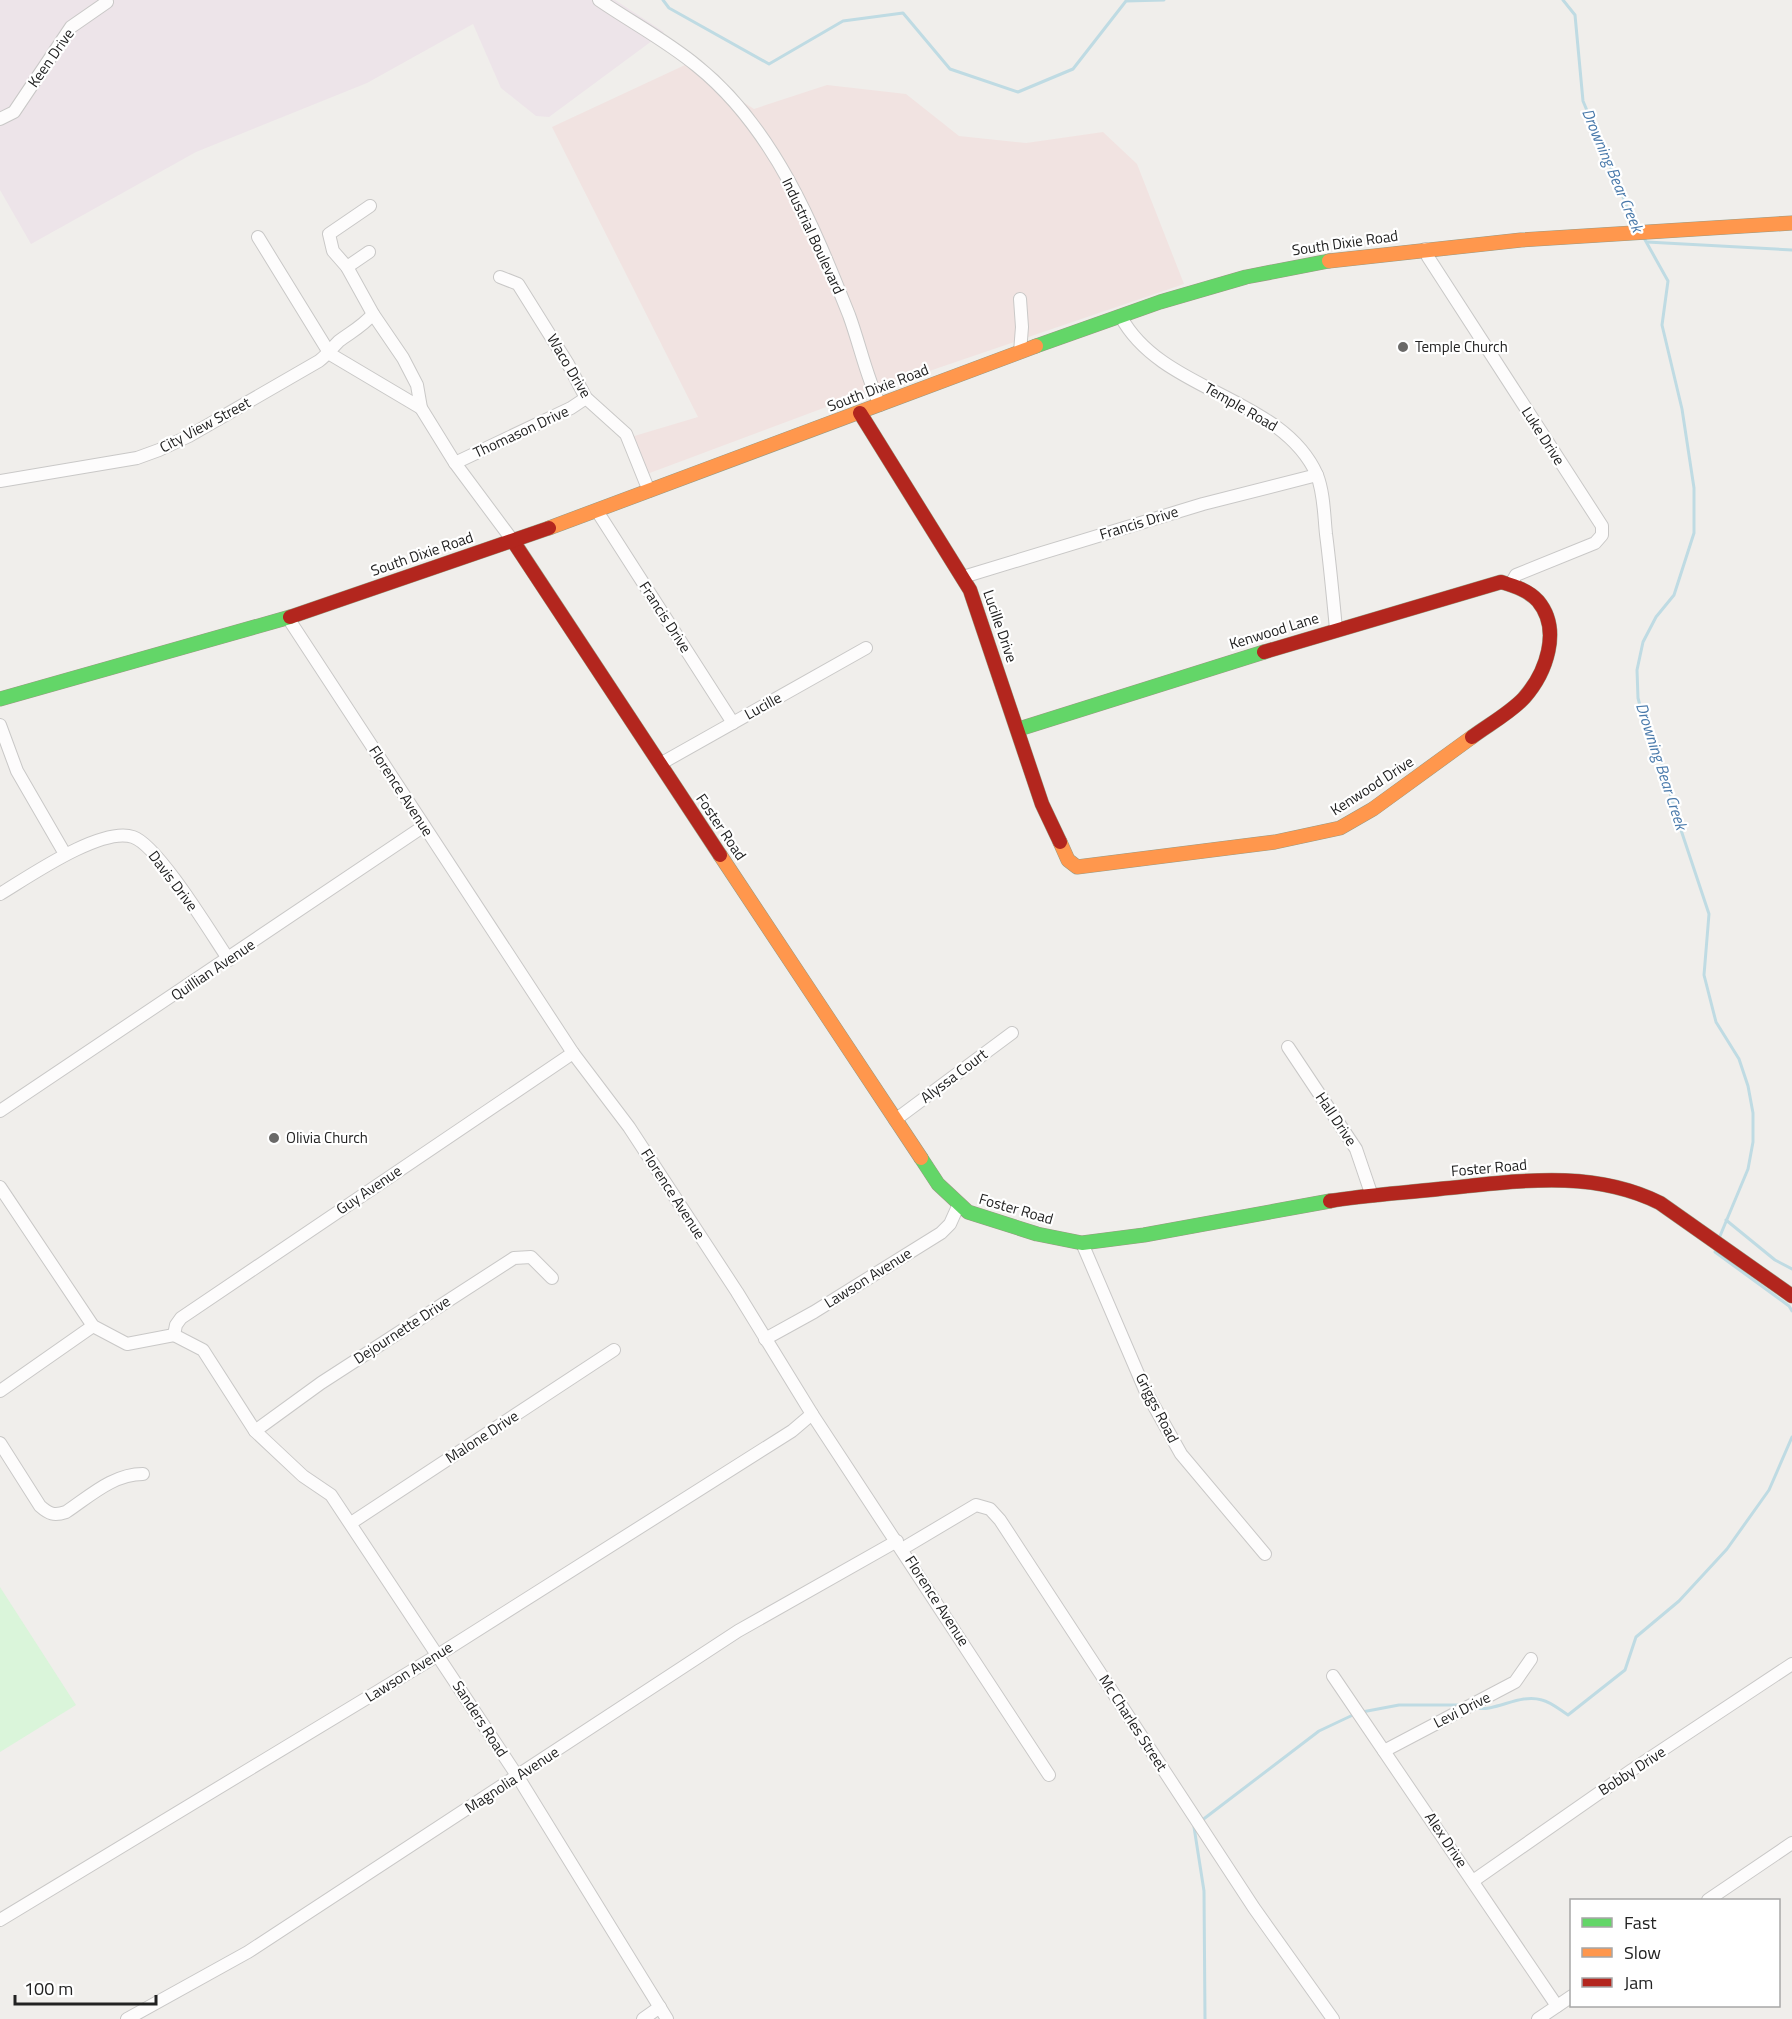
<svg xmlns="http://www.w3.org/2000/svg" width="1792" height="2019" font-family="'Titillium Web',sans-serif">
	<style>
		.commercial { fill: #f1e3e1 }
		.industrial { fill: #ede4e9 }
		.park { fill: #daf5da }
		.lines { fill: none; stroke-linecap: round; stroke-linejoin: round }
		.stream { stroke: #bfdbe3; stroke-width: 3 }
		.street-casing { stroke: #c9c8c7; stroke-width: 14 }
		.fast-casing { stroke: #999a82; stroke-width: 15 }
		.slow-casing { stroke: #999a82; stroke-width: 15 }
		.jam-casing { stroke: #999a82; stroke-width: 15 }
		.street { stroke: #fdfcfc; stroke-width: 12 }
		.fast { stroke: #63d668; stroke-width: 14 }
		.slow { stroke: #ff974d; stroke-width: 14 }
		.jam { stroke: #b3261e; stroke-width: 14 }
		.poi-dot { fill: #6a6968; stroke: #fff; stroke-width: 2 }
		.labels { text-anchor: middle; stroke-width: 4.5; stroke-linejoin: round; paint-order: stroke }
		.street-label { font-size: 15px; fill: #222; stroke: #fff }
		.poi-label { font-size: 15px; fill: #222; stroke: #fff; text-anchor: start }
		.water-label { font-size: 16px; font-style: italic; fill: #4a7aab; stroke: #fff }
	</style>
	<rect width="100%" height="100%" fill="#f0eeeb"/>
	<polygon class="commercial" points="685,65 754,109 827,85 906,94 959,136 1026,143 1103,132 1137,164 1184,284 853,397 647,474 631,437 698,417 552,127"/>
	<polygon class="industrial" points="0,0 615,0 664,32 549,117 536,116 501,88 473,24 367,83 196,152 31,244 0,190"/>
	<polygon class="park" points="0,1587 76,1705 0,1752"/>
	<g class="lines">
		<g class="stream">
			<polyline points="663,0 669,8 769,64 843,21 903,13 950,69 1018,92 1073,69 1126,1 1164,0"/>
			<polyline points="1563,0 1575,15 1583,101 1635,226"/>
			<polyline points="1644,238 1668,281 1662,325 1682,409 1694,488 1694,533 1674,595 1656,617 1643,642 1637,670 1638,698 1645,725 1658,750 1678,821 1709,914 1704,975 1716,1022 1739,1059 1748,1086 1753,1113 1753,1142 1748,1169 1720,1236"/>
			<polyline points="1647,242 1792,250"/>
			<polyline points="1726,1220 1775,1260 1792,1269"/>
			<polyline points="1715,1252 1789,1306 1792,1311"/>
			<path d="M1475,1708C1497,1712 1519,1693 1542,1700C1551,1702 1560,1710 1568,1715L1625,1670L1636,1637L1679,1601L1727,1549L1769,1490L1792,1437"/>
			<polyline points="1362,1712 1399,1705 1459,1705"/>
			<polyline points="1201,1821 1319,1731 1355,1714"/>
			<polyline points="1196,1825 1194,1827 1204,1891 1205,2019"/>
		</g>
		<g class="street-casing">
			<g id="street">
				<path d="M599,0C631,22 667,41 697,66C774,128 813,225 849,315C860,345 866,376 880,405"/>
				<polyline points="0,119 14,112 71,27 107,2"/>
				<polyline points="370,206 329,234 333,251 347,267 373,314 403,358 417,385 421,408 455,463 513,541"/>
				<polyline points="258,237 330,354 421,408"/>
				<polyline points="1425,249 1428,257 1602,526 1602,535 1595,543 1516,575 1511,584"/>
				<polyline points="347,267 369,252"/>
				<polyline points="500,277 518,284 568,364 586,398 626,434 649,491"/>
				<polyline points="1020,299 1022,327 1020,352"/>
				<path d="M1121,317C1162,393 1282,396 1317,475C1324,493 1324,515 1326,534C1330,565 1333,597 1336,629"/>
				<polyline points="455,463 571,408 586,398"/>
				<path d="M0,481L137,458L159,450L189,436L319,361C327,355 332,348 339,341C351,332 363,326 373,314"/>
				<polyline points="597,511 733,723"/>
				<polyline points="963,577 1203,504 1317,475"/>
				<polyline points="288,618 573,1053 629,1127 737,1292 812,1414 1049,1775"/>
				<polyline points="0,725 17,771 65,854"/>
				<polyline points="660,764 866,648"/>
				<path d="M0,894C27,878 101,826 133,837C158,845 212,935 229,960"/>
				<polyline points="1288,1047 1356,1149 1372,1196"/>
				<polyline points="0,1111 424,826"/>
				<polyline points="895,1120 1012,1033"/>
				<polyline points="0,1187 93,1326 127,1344 174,1335"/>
				<polyline points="1082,1243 1145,1390 1181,1454 1265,1554"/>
				<polyline points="174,1335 203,1350 255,1431 303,1476 331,1495 518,1777 667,2019"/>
				<polyline points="174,1335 176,1325 181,1318 573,1053"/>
				<polyline points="765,1339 814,1312 941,1233 950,1224 959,1204"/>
				<polyline points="0,1391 93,1326"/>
				<polyline points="255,1431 321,1383 514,1258 531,1257 552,1278"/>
				<path d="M0,1443L40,1506C49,1514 54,1516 66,1512C90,1496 113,1474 143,1474"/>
				<polyline points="351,1523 614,1350"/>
				<polyline points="902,1549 976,1505 990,1509 1000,1520 1254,1908 1333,2019"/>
				<polyline points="1333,1676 1557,2006"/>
				<polyline points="1384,1751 1515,1682 1531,1659"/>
				<polyline points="1473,1881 1632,1770 1792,1664"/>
				<polyline points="1708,1900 1792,1843"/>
				<polyline points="0,1920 438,1655 792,1431 812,1414"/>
				<polyline points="127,2019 248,1952 738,1631 897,1541"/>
				<polyline points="643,2019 660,2007"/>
				<polyline points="1538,2019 1572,1996"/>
			</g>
		</g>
		<g class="fast-casing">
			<g id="fast">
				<polyline points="1036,346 1160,302 1246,277 1329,261"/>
				<polyline points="0,699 290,617"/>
				<polyline points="1019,729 1264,652"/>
				<polyline points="921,1158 938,1184 968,1212 1037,1234 1082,1243 1144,1235 1330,1201"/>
			</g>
		</g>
		<g class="slow-casing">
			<g id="slow">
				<polyline points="1329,261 1521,240 1792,223"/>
				<polyline points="549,528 1036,346"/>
				<polyline points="1060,842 1068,860 1077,867 1275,842 1340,828 1373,809 1472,737"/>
				<polyline points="720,855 921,1158"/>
			</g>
		</g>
		<g class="jam-casing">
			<g id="jam">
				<polyline points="860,413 970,590 1042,804 1060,842"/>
				<polyline points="513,541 720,855"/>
				<polyline points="290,617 549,528"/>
				<path d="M1264,652L1501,582C1514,586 1528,590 1538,601C1562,630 1546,673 1524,698C1510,713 1488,725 1472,737"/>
				<path d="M1330,1201C1366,1195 1403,1193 1439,1189C1514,1182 1590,1168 1660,1203L1792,1296"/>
			</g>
		</g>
		<use href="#street" class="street"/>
		<use href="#fast" class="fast"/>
		<use href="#slow" class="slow"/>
		<use href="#jam" class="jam"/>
	</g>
	<g class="poi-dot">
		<circle cx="1403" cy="347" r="6"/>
		<circle cx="274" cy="1138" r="6"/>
	</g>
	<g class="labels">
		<g class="street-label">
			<text transform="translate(51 58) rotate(-55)" y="5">Keen Drive</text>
			<text transform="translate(813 236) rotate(65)" y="5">Industrial Boulevard</text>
			<text transform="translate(1345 243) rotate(-8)" y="5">South Dixie Road</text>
			<text transform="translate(569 366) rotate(59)" y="5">Waco Drive</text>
			<text transform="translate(878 388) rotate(-21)" y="5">South Dixie Road</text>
			<text transform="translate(1241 407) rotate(30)" y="5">Temple Road</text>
			<text transform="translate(205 425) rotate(-28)" y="5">City View Street</text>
			<text transform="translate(521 432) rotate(-25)" y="5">Thomason Drive</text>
			<text transform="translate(1543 436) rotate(57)" y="5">Luke Drive</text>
			<text transform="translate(1139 523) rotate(-17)" y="5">Francis Drive</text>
			<text transform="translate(422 554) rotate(-19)" y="5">South Dixie Road</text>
			<text transform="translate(665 617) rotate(57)" y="5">Francis Drive</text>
			<text transform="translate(1000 626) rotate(71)" y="5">Lucille Drive</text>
			<text transform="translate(1274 631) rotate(-17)" y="5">Kenwood Lane</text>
			<text transform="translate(763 706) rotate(-29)" y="5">Lucille</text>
			<text transform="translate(1372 786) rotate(-33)" y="5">Kenwood Drive</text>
			<text transform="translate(401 791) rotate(57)" y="5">Florence Avenue</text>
			<text transform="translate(721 827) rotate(56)" y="5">Foster Road</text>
			<text transform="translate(173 881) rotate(53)" y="5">Davis Drive</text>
			<text transform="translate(213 970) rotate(-34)" y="5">Quillian Avenue</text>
			<text transform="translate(954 1076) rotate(-37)" y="5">Alyssa Court</text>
			<text transform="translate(1336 1119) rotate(56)" y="5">Hall Drive</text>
			<text transform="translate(1489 1168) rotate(-5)" y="5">Foster Road</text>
			<text transform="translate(369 1190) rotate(-34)" y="5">Guy Avenue</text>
			<text transform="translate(673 1194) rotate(57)" y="5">Florence Avenue</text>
			<text transform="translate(1016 1209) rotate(16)" y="5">Foster Road</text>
			<text transform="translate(868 1278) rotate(-32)" y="5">Lawson Avenue</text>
			<text transform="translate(402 1330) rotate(-33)" y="5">Dejournette Drive</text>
			<text transform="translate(1157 1408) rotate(63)" y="5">Griggs Road</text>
			<text transform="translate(482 1437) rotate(-33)" y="5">Malone Drive</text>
			<text transform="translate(937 1601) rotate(57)" y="5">Florence Avenue</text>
			<text transform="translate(409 1672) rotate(-32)" y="5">Lawson Avenue</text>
			<text transform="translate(1462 1710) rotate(-27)" y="5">Levi Drive</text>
			<text transform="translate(480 1719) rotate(57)" y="5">Sanders Road</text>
			<text transform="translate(1133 1723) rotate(57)" y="5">Mc Charles Street</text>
			<text transform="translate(1632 1771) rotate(-33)" y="5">Bobby Drive</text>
			<text transform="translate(512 1780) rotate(-33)" y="5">Magnolia Avenue</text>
			<text transform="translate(1446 1840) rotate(56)" y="5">Alex Drive</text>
		</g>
		<g class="poi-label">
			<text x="1415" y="352">Temple Church</text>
			<text x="286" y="1143">Olivia Church</text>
		</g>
		<g class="water-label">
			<text transform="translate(1613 170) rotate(67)" y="6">Drowning Bear Creek</text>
			<text transform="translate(1662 766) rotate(72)" y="6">Drowning Bear Creek</text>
		</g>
	</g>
	<rect x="1570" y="1899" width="210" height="108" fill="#ffffff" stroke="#a7a7a7" stroke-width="1.5"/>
	<rect x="1582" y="1918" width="30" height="9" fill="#63d668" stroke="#a7a7a7" stroke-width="1.5"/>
	<text x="1624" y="1929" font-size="18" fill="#222222">Fast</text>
	<rect x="1582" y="1948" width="30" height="9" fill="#ff974d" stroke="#a7a7a7" stroke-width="1.5"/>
	<text x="1624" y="1959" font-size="18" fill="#222222">Slow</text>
	<rect x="1582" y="1978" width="30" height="9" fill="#b3261e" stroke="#a7a7a7" stroke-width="1.5"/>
	<text x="1624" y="1989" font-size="18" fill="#222222">Jam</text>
	<path d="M15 1995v9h141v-9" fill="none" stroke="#222222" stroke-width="3"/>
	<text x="24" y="1995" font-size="18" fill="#222222" stroke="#ffffff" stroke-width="4.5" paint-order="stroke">100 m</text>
</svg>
